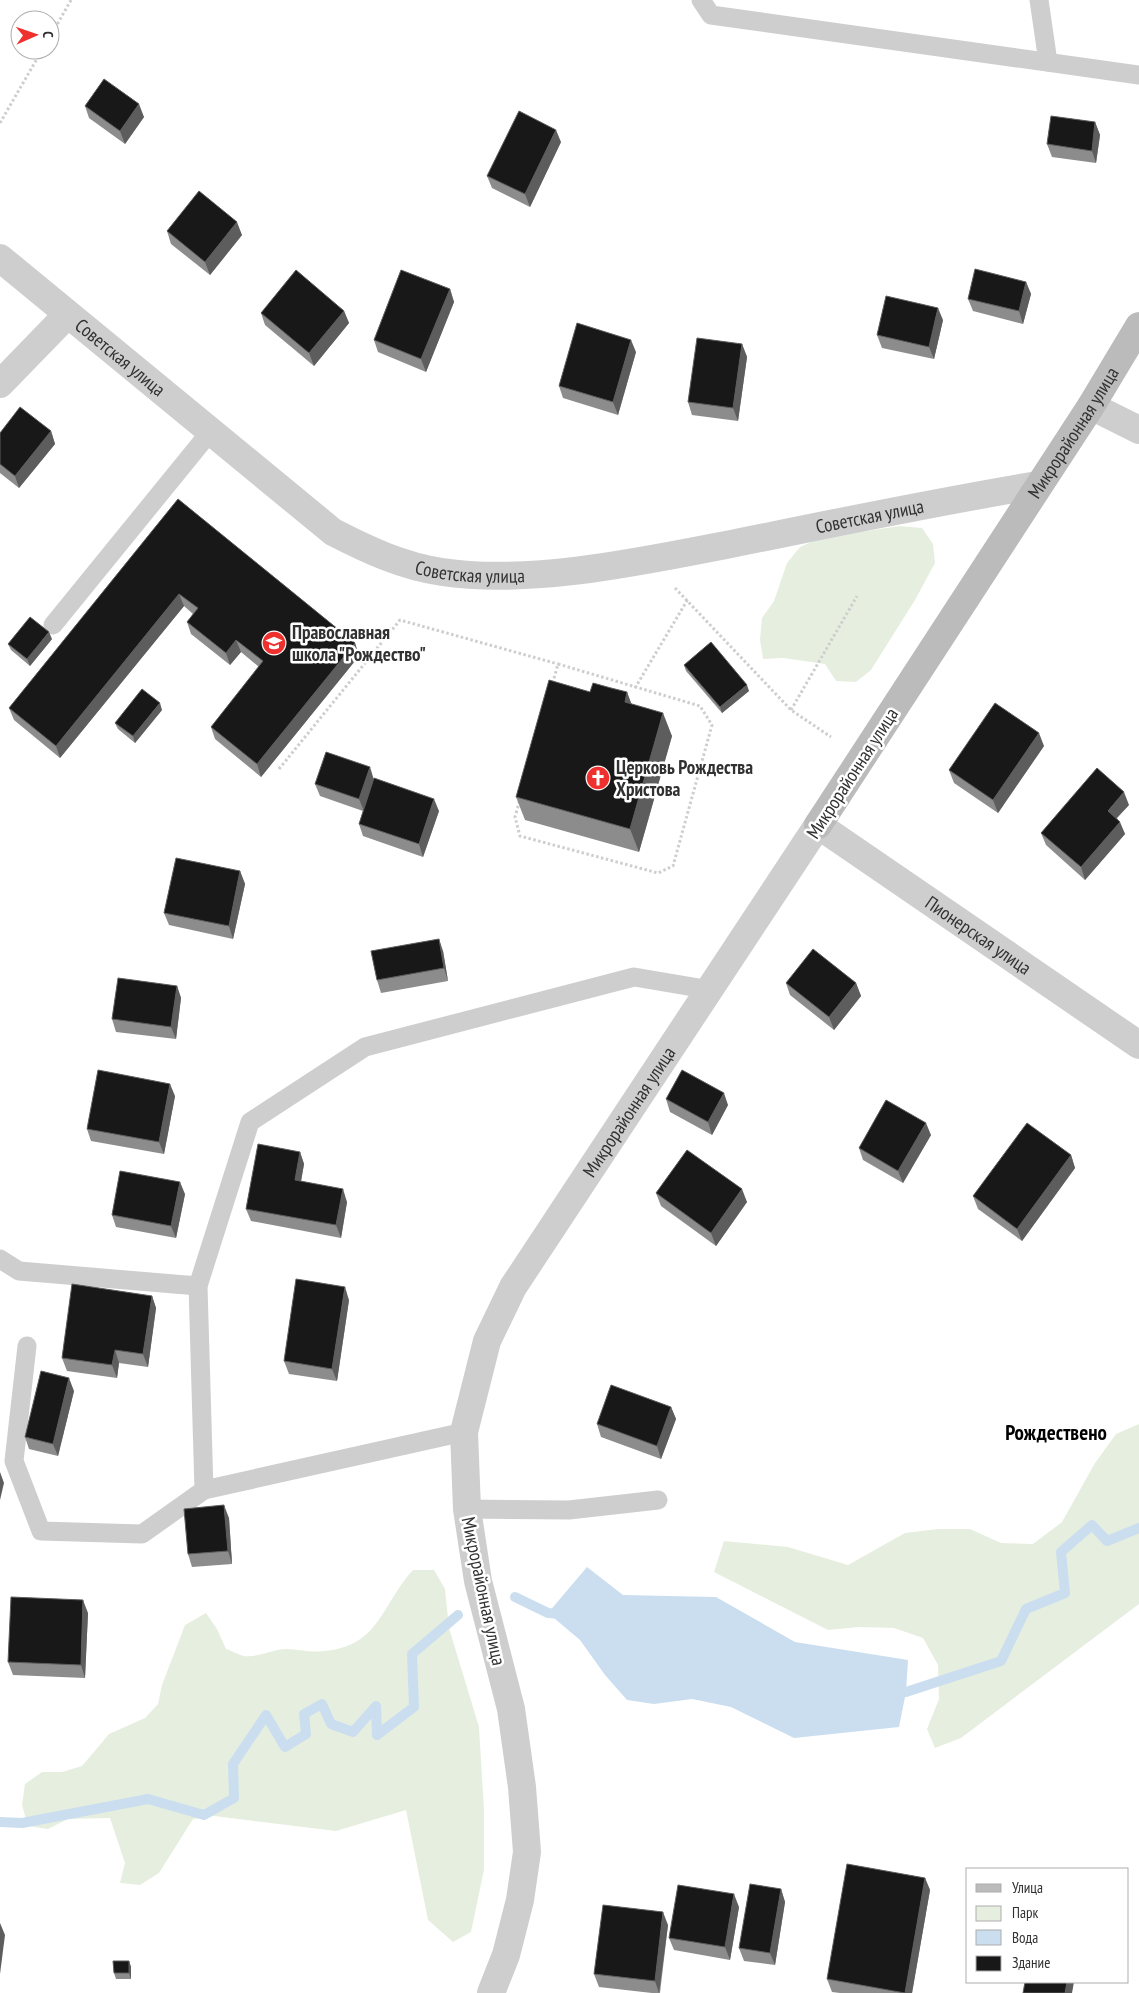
<svg xmlns="http://www.w3.org/2000/svg" width="1139" height="1993" font-family="'PT Sans Narrow',sans-serif">
	<style>
		.green { fill: #e6efdf }
		.water { fill: #cbdeef }
		.lines { fill: none; stroke-linecap: round; stroke-linejoin: round }
		.stream { stroke: #cbdeef; stroke-width: 10 }
		.path { stroke: #cecece; stroke-width: 3; stroke-dasharray: 2.5 2.5; stroke-linecap: butt }
		.lane { stroke: #cecece; stroke-width: 19 }
		.street { stroke: #cecece; stroke-width: 28 }
		.secondary { stroke: #bbb; stroke-width: 28 }
		.wall { fill: #8c8c8c }
		.shaded-wall { fill: #5d5d5d }
		.building { fill: #181818; stroke: #5d5d5d }
		.labels { text-anchor: middle; stroke-width: 5; stroke-linejoin: round; paint-order: stroke }
		.street-label { font-size: 19px; fill: #313131; stroke: #fff }
		.poi-label { font-size: 19px; font-weight: bold; fill: #313131; stroke: #fff; text-anchor: start }
		.quarter-label { font-size: 21px; font-weight: bold; fill: #000; stroke: #fff }
	</style>
	<rect width="100%" height="100%" fill="#fff"/>
	<g class="green">
		<polygon points="900,526 922,528 933,544 935,563 915,600 871,670 856,682 836,681 825,664 783,658 763,659 760,640 762,618 774,601 787,563 800,547 820,538"/>
		<polygon points="1139,1424 1139,1604 961,1738 935,1748 927,1729 939,1699 938,1665 923,1638 894,1628 859,1627 828,1630 714,1572 724,1541 788,1547 848,1565 905,1533 938,1529 970,1529 1001,1543 1033,1544 1062,1522 1095,1463 1116,1434"/>
		<path d="M413,1570H434L445,1589L449,1628L479,1727L484,1810V1870L471,1932L453,1942L428,1920L406,1810L336,1831L214,1816L193,1819L159,1873L140,1885L120,1883L125,1863L110,1818L68,1819L48,1829L28,1826L22,1805L25,1784L42,1772H62L82,1766L109,1734L145,1718L158,1704L162,1685L185,1625L206,1613L217,1629L226,1649C232,1651 239,1655 244,1656C258,1658 273,1649 286,1649C299,1649 311,1653 324,1651C380,1646 381,1605 413,1570Z"/>
	</g>
	<polygon class="water" points="587,1567 623,1595 716,1597 795,1642 908,1660 906,1692 899,1727 794,1738 731,1707 692,1699 654,1704 627,1700 605,1675 580,1640 548,1613"/>
	<g class="lines">
		<g class="stream">
			<polyline points="515,1597 548,1613 562,1614"/>
			<polyline points="894,1688 906,1692 1001,1661 1026,1609 1065,1593 1061,1552 1092,1525 1107,1541 1139,1528"/>
			<polyline points="0,1822 22,1823 148,1799 204,1815 234,1798 233,1764 266,1715 285,1747 306,1734 304,1714 322,1704 331,1724 353,1732 376,1706 377,1735 414,1707 412,1654 458,1615"/>
		</g>
		<g class="path">
			<polyline points="50,37 71,0"/>
			<polyline points="0,123 42,50"/>
			<polyline points="675,588 791,710 831,737"/>
			<polygon points="558,664 700,706 712,725 673,866 658,873 520,836 515,817"/>
			<polyline points="635,688 688,599"/>
			<polyline points="791,710 857,596"/>
			<polyline points="279,769 400,620 558,664"/>
		</g>
		<g class="lane">
			<polyline points="701,0 711,15 1139,75"/>
			<polyline points="1039,0 1048,62"/>
			<polyline points="53,625 210,432"/>
			<polyline points="0,1259 19,1271 198,1286"/>
			<polyline points="27,1346 14,1461 41,1531 142,1534 204,1490 198,1286 250,1122 365,1047 634,977 711,990"/>
			<polyline points="204,1490 464,1432"/>
			<polyline points="467,1509 569,1510 658,1500"/>
		</g>
		<g class="street">
			<path id="s1" d="M0,258L333,532C368,550 402,566 442,572C530,585 639,562 726,545C830,524 934,502 1038,485"/>
			<polyline points="0,384 67,315"/>
			<polyline points="1091,406 1139,430"/>
			<path id="s2" d="M491,1993L506,1955L520,1900L527,1852L522,1787L511,1709L478,1581L467,1509L464,1432L487,1341L513,1287L818,825L1139,1045"/>
		</g>
		<path class="secondary" id="s3" d="M818,825L1091,406L1139,326"/>
	</g>
	<g class="wall">
		<polygon points="85,106 144,117 125,144 89,118"/>
		<polygon points="1095,122 1100,135 1096,163 1052,157 1047,144"/>
		<polygon points="561,142 530,207 492,188 487,176"/>
		<polygon points="167,231 242,235 210,275 171,244"/>
		<polygon points="1026,282 1031,294 1023,324 973,311 968,299"/>
		<polygon points="450,289 454,302 426,372 378,352 374,340"/>
		<polygon points="344,311 349,323 314,366 265,325 261,313"/>
		<polygon points="943,320 934,359 882,348 877,335"/>
		<polygon points="742,344 747,357 738,421 692,415 688,402"/>
		<polygon points="636,352 618,415 563,398 559,386"/>
		<polygon points="51,431 55,444 19,488 0,473 0,433"/>
		<polygon points="178,499 355,643 359,656 261,777 215,739 211,727 259,667 241,652 230,665 191,634 187,622 193,614 184,606 60,758 14,720 9,708"/>
		<polygon points="52,639 30,666 11,650 8,644"/>
		<polygon points="684,665 749,691 722,713 686,671"/>
		<polygon points="590,692 627,692 631,704 672,736 639,852 525,820 516,797"/>
		<polygon points="162,710 135,743 118,729 115,723"/>
		<polygon points="1044,746 998,813 954,783 949,770"/>
		<polygon points="374,779 439,811 423,857 363,836 359,824 363,811 320,796 315,784"/>
		<polygon points="1129,805 1117,818 1125,834 1085,880 1046,845 1041,833"/>
		<polygon points="240,871 245,884 233,939 169,925 164,913"/>
		<polygon points="443,951 448,981 381,993 377,980"/>
		<polygon points="786,983 856,983 861,996 834,1030 790,995"/>
		<polygon points="177,986 181,998 176,1039 116,1032 112,1019"/>
		<polygon points="175,1096 164,1154 91,1141 87,1129"/>
		<polygon points="666,1099 728,1105 712,1135 670,1112"/>
		<polygon points="931,1135 903,1183 863,1160 859,1148"/>
		<polygon points="300,1152 304,1164 301,1181 347,1202 341,1238 251,1221 246,1209"/>
		<polygon points="1071,1155 1075,1168 1022,1241 978,1209 973,1196"/>
		<polygon points="656,1193 747,1202 716,1246 661,1206"/>
		<polygon points="185,1194 176,1238 116,1227 112,1215"/>
		<polygon points="152,1296 156,1308 148,1367 119,1363 117,1378 67,1371 62,1358"/>
		<polygon points="349,1300 337,1381 289,1374 284,1361"/>
		<polygon points="74,1391 58,1456 29,1449 25,1437"/>
		<polygon points="671,1407 676,1419 661,1459 601,1437 597,1424"/>
		<polygon points="229,1518 232,1564 192,1567 188,1554"/>
		<polygon points="88,1613 85,1678 13,1675 8,1662"/>
		<polygon points="925,1878 930,1890 912,1993 840,1993 832,1992 827,1979"/>
		<polygon points="781,1889 785,1902 775,1965 744,1961 739,1948"/>
		<polygon points="739,1907 730,1960 674,1950 669,1938"/>
		<polygon points="668,1925 660,1993 652,1993 599,1987 594,1974"/>
		<polygon points="129,1961 131,1967 131,1979 116,1979 114,1973"/>
	</g>
	<g class="shaded-wall">
		<polygon points="139,104 144,117 125,144 120,131"/>
		<polygon points="1095,122 1100,135 1096,163 1092,151"/>
		<polygon points="556,130 561,142 530,207 525,194"/>
		<polygon points="237,222 242,235 210,275 205,262"/>
		<polygon points="1026,282 1031,294 1023,324 1019,311"/>
		<polygon points="450,289 454,302 426,372 421,359"/>
		<polygon points="938,308 943,320 934,359 929,347"/>
		<polygon points="344,311 349,323 314,366 309,353"/>
		<polygon points="631,340 636,352 618,415 613,402"/>
		<polygon points="742,344 747,357 738,421 733,408"/>
		<polygon points="51,431 55,444 19,488 15,476"/>
		<polygon points="179,594 184,606 60,758 56,746"/>
		<polygon points="49,632 52,639 30,666 27,659"/>
		<polygon points="236,640 241,652 230,665 226,653"/>
		<polygon points="355,643 359,656 261,777 257,764"/>
		<polygon points="747,685 749,691 722,713 720,707"/>
		<polygon points="627,692 636,716 625,702"/>
		<polygon points="160,703 162,710 135,743 133,736"/>
		<polygon points="663,713 672,736 639,852 630,829"/>
		<polygon points="1039,733 1044,746 998,813 993,800"/>
		<polygon points="370,767 374,780 364,811 359,799"/>
		<polygon points="1124,792 1129,805 1112,823 1108,811"/>
		<polygon points="434,799 439,811 423,857 419,844"/>
		<polygon points="1120,822 1125,834 1085,880 1081,867"/>
		<polygon points="240,871 245,884 233,939 229,926"/>
		<polygon points="439,939 443,951 448,981 444,968"/>
		<polygon points="856,983 861,996 834,1030 829,1017"/>
		<polygon points="177,986 181,998 176,1039 171,1027"/>
		<polygon points="170,1084 175,1096 164,1154 159,1142"/>
		<polygon points="724,1093 728,1105 712,1135 708,1122"/>
		<polygon points="926,1123 931,1135 903,1183 898,1171"/>
		<polygon points="300,1152 304,1164 299,1193 295,1180"/>
		<polygon points="1071,1155 1075,1168 1022,1241 1017,1229"/>
		<polygon points="180,1182 185,1194 176,1238 171,1226"/>
		<polygon points="343,1189 347,1202 341,1238 336,1225"/>
		<polygon points="742,1189 747,1202 716,1246 711,1233"/>
		<polygon points="345,1287 349,1300 337,1381 332,1369"/>
		<polygon points="152,1296 156,1308 148,1367 143,1354"/>
		<polygon points="115,1350 119,1363 117,1378 112,1365"/>
		<polygon points="69,1378 74,1391 58,1456 53,1444"/>
		<polygon points="671,1407 676,1419 661,1459 657,1446"/>
		<polygon points="0,1472 4,1483 0,1500"/>
		<polygon points="224,1505 229,1518 232,1564 228,1551"/>
		<polygon points="83,1600 88,1613 85,1678 81,1665"/>
		<polygon points="925,1878 930,1890 912,1993 905,1993"/>
		<polygon points="781,1889 785,1902 775,1965 770,1953"/>
		<polygon points="734,1894 739,1907 730,1960 725,1947"/>
		<polygon points="663,1912 668,1925 659,1993 655,1981"/>
		<polygon points="0,1923 5,1935 0,1974"/>
		<polygon points="129,1961 131,1967 131,1979 129,1973"/>
		<polygon points="1067,1982 1074,1982 1072,1993 1065,1993"/>
	</g>
	<g class="building">
		<polygon points="104,79 139,104 120,131 85,106"/>
		<polygon points="519,111 556,130 525,194 487,176"/>
		<polygon points="1051,116 1095,122 1092,151 1047,144"/>
		<polygon points="199,191 237,222 205,262 167,231"/>
		<polygon points="975,269 1026,282 1019,311 968,299"/>
		<polygon points="296,270 344,311 309,353 261,313"/>
		<polygon points="401,270 450,289 421,359 374,340"/>
		<polygon points="886,296 938,308 929,347 877,335"/>
		<polygon points="577,323 631,340 613,402 559,386"/>
		<polygon points="697,338 742,344 733,408 688,402"/>
		<polygon points="20,407 51,431 15,476 0,464 0,433"/>
		<polygon points="178,499 355,643 257,764 211,727 263,661 236,640 226,653 187,622 198,608 179,594 56,746 9,708"/>
		<polygon points="30,617 49,632 27,659 8,644"/>
		<polygon points="711,642 747,685 720,707 684,665"/>
		<polygon points="549,680 590,692 593,683 611,688 627,692 625,702 663,713 630,829 516,797"/>
		<polygon points="142,689 160,703 133,736 115,723"/>
		<polygon points="995,703 1039,733 993,800 949,770"/>
		<polygon points="326,752 370,767 359,799 315,784"/>
		<polygon points="1097,768 1124,792 1108,811 1120,822 1081,867 1041,833"/>
		<polygon points="374,778 434,799 419,844 359,824"/>
		<polygon points="176,858 240,871 229,926 164,913"/>
		<polygon points="439,939 444,968 377,980 371,951"/>
		<polygon points="813,949 856,983 829,1017 786,983"/>
		<polygon points="118,978 177,986 171,1027 112,1019"/>
		<polygon points="98,1070 170,1084 159,1142 87,1129"/>
		<polygon points="682,1070 724,1093 708,1122 666,1099"/>
		<polygon points="886,1100 926,1123 898,1171 859,1148"/>
		<polygon points="1027,1123 1071,1155 1017,1229 973,1196"/>
		<polygon points="258,1144 300,1152 295,1180 343,1189 336,1225 246,1209"/>
		<polygon points="687,1150 742,1189 711,1233 656,1193"/>
		<polygon points="120,1171 180,1182 171,1226 112,1215"/>
		<polygon points="296,1279 345,1287 332,1369 284,1361"/>
		<polygon points="72,1284 152,1296 143,1354 115,1350 112,1365 62,1358"/>
		<polygon points="41,1371 69,1378 53,1444 25,1437"/>
		<polygon points="611,1385 671,1407 657,1446 597,1424"/>
		<polygon points="224,1505 228,1551 188,1554 184,1509"/>
		<polygon points="11,1597 83,1600 81,1665 8,1662"/>
		<polygon points="847,1864 925,1878 905,1993 827,1979"/>
		<polygon points="750,1884 781,1889 770,1953 739,1948"/>
		<polygon points="678,1885 734,1894 725,1947 669,1938"/>
		<polygon points="603,1905 663,1912 655,1981 594,1974"/>
		<polygon points="113,1961 129,1961 129,1973 114,1973"/>
		<polygon points="1025,1982 1067,1982 1065,1993 1023,1993"/>
	</g>
	<defs>
		<g id="school-disc" transform="scale(1.25)"><circle r="9.5" fill="#ee312e" stroke="#fff"/><path d="M0-5L7-2L0 1L-7-2ZM-4 1L0 2.5L4 1V4Q0 6-4 4Z" fill="#fff"/></g>
		<g id="church-disc" transform="scale(1.25)"><circle r="9.5" fill="#ee312e" stroke="#fff"/><path d="M-1.2-6h2.4v3.5h3.3v2.4h-3.3V6h-2.4V-.1h-3.3v-2.4h3.3Z" fill="#fff"/></g>
	</defs>
	<g fill-rule="evenodd">
		<use href="#school-disc" x="274" y="643"/>
		<use href="#church-disc" x="598" y="778"/>
	</g>
	<g class="labels">
		<g class="street-label">
			<text dy="7" stroke="none"><textPath href="#s1" startOffset="156">Советская улица</textPath></text>
			<text dy="7" stroke="none"><textPath href="#s3" startOffset="468">Микрорайонная улица</textPath></text>
			<text dy="7" stroke="none"><textPath href="#s1" startOffset="981">Советская улица</textPath></text>
			<text dy="7" stroke="none"><textPath href="#s1" startOffset="576">Советская улица</textPath></text>
			<text transform="translate(852 773) rotate(-57)" y="7">Микрорайонная улица</text>
			<text dy="7" stroke="none"><textPath href="#s2" startOffset="1474">Пионерская улица</textPath></text>
			<text dy="7" stroke="none"><textPath href="#s2" startOffset="936">Микрорайонная улица</textPath></text>
			<text transform="translate(484 1591) rotate(78)" y="7">Микрорайонная улица</text>
		</g>
		<g class="poi-label">
			<text x="292" y="639">Православная<tspan x="292" dy="22">школа "Рождество"</tspan></text>
			<text x="616" y="774">Церковь Рождества<tspan x="616" dy="22">Христова</tspan></text>
		</g>
		<g class="quarter-label">
			<text x="1056" y="1440">Рождествено</text>
		</g>
	</g>
	<rect x="966" y="1868" width="162" height="115" fill="#ffffff" stroke="#adadad"/>
	<rect x="976" y="1884" width="25" height="8" fill="#bbbbbb" stroke="#adadad"/>
	<text x="1012" y="1893" font-size="15" fill="#313131">Улица</text>
	<rect x="976" y="1906" width="25" height="15" fill="#e6efdf" stroke="#adadad"/>
	<text x="1012" y="1918" font-size="15" fill="#313131">Парк</text>
	<rect x="976" y="1930" width="25" height="15" fill="#cbdeef" stroke="#adadad"/>
	<text x="1012" y="1943" font-size="15" fill="#313131">Вода</text>
	<rect x="976" y="1956" width="25" height="15" fill="#181818" stroke="#adadad"/>
	<text x="1012" y="1968" font-size="15" fill="#313131">Здание</text>
	<g transform="translate(35 35) rotate(88)"><circle r="24" fill="#ffffff" stroke="#adadad"/>
	<path d="M0-4L9 19L0 12L-9 19Z" fill="#ee312e"/>
	<text y="-8" font-size="14" font-weight="bold" text-anchor="middle" fill="#313131">С</text>
	</g>
</svg>
